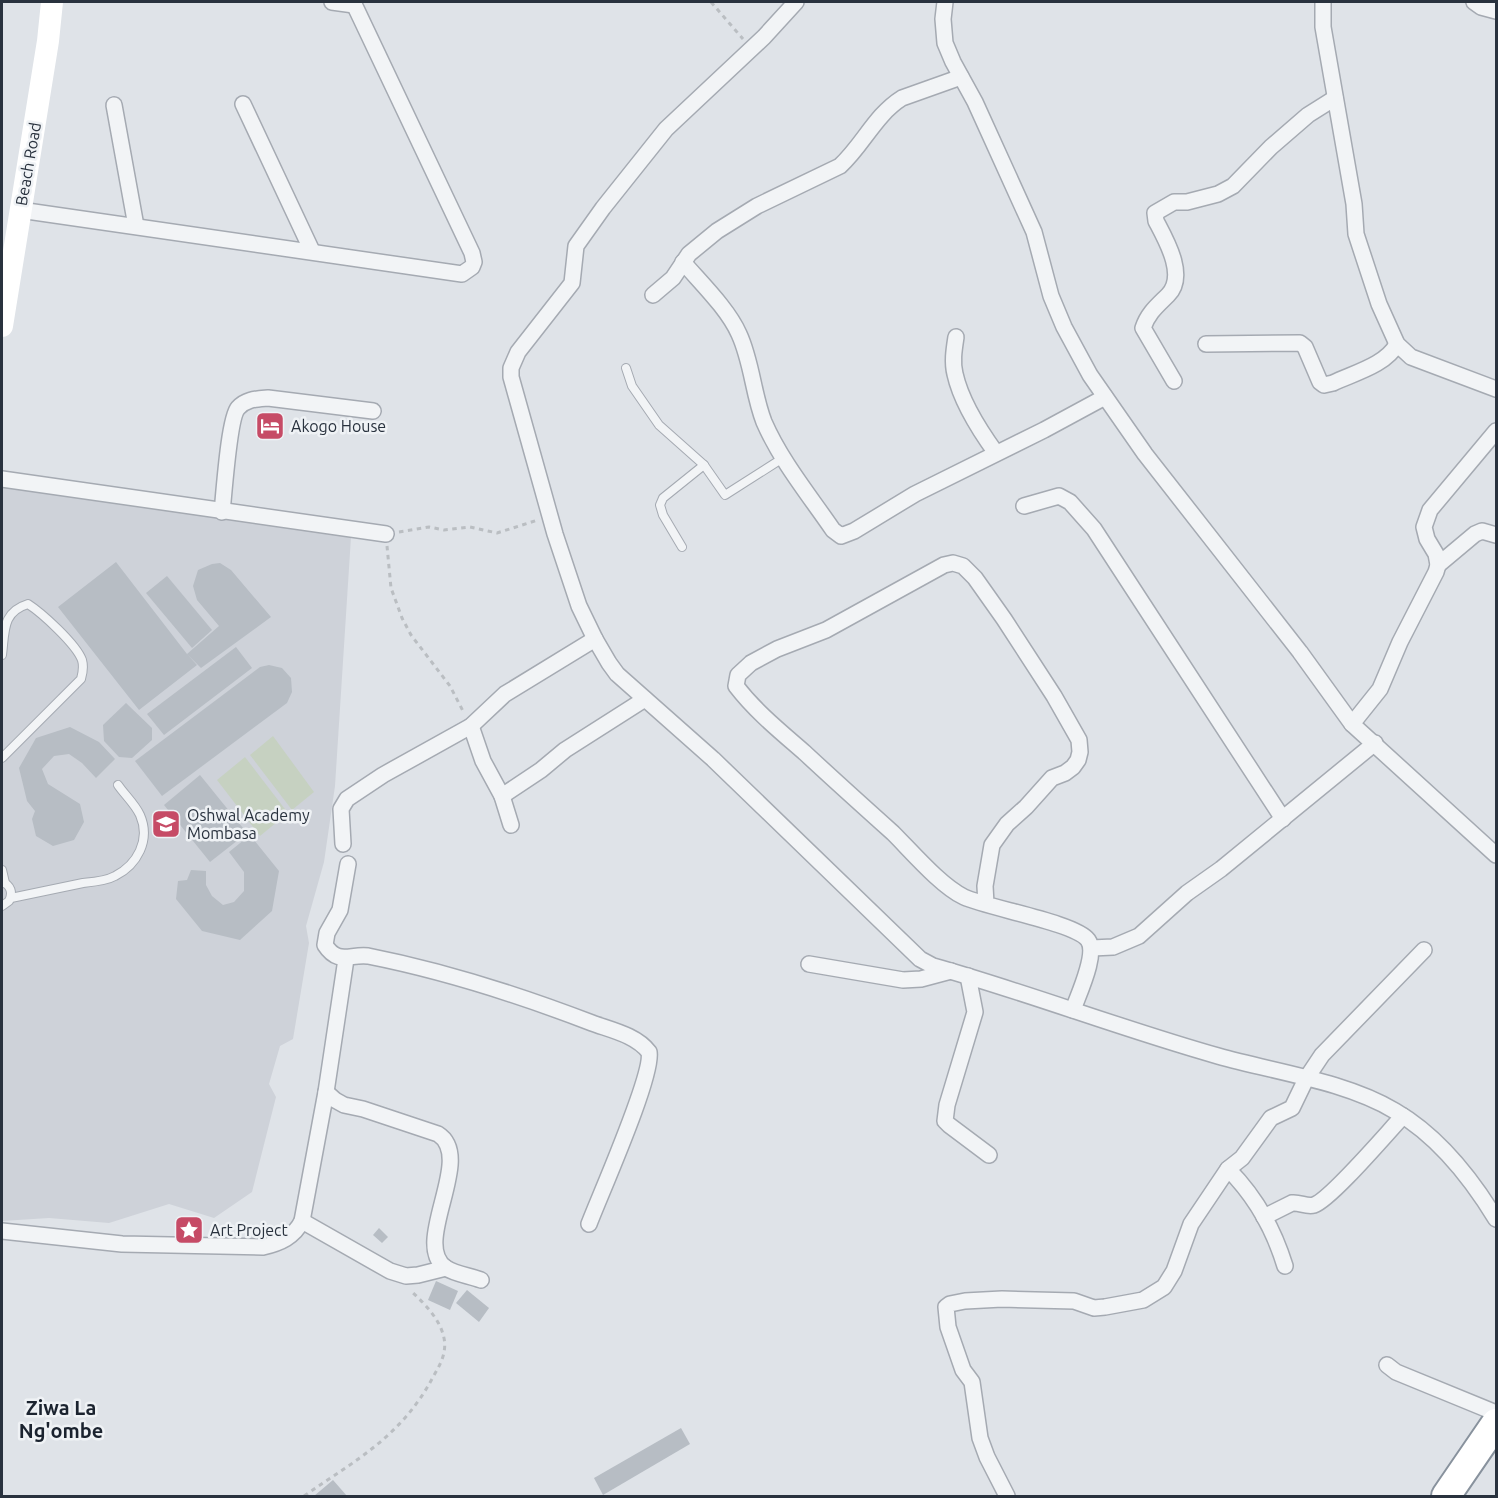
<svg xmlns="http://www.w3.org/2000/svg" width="1498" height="1498" font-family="Ubuntu,sans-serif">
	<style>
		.built { fill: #ced2d9 }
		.green { fill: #c6d1c1 }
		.building { fill: #b7bdc4 }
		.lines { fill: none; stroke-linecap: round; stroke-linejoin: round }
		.lane-casing { stroke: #a5aab2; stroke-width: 10 }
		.street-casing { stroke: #a5aab2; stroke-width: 18 }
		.highway-casing { stroke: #88929d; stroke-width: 32 }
		.path { stroke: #babec2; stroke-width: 3; stroke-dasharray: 4.5 4.5; stroke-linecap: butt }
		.lane { stroke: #f2f4f6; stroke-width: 8 }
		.street { stroke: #f2f4f6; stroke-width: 15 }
		.secondary { stroke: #fff; stroke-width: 22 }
		.highway { stroke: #fff; stroke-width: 28 }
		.labels { text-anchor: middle; stroke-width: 5; stroke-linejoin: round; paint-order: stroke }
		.street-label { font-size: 16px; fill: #29323e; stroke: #eff2f5 }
		.poi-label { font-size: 16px; fill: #29323e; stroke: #eff2f5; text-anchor: start }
		.quarter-label { font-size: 20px; font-weight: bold; fill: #1b232f; stroke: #eff2f5 }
	</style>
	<rect width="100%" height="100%" fill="#dfe3e8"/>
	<polygon class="built" points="2,485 351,537 335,786 324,862 306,926 309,943 293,1039 280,1046 269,1084 276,1097 252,1192 214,1218 169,1204 109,1223 49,1218 2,1221"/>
	<g class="green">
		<polygon points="273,736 314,792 292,810 250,755"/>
		<polygon points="245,757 288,813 260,836 217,780"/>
	</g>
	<g class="building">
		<polygon points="116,562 187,654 219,626 197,600 193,586 198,570 212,564 220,563 231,570 271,617 201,668 187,654 197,665 139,710 58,607"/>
		<polygon points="167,576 212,630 192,648 146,593"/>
		<polygon points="236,647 252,668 164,735 147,714"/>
		<polygon points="269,665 282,668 291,678 292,692 287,703 162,796 135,761 260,667"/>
		<polygon points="126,703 152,728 152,740 132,758 119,757 104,741 103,725"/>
		<polygon points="70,727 99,742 115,759 96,778 82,763 69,754 54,756 42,769 48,784 80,804 84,822 74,840 53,846 36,836 32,819 35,811 27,801 19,768 36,738"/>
		<polygon points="200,775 247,833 210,862 164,805"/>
		<polygon points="250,835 279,871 272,911 240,940 202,931 176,899 178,881 187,880 191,870 206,871 206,885 212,896 223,905 234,902 244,891 244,872 229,852"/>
		<polygon points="379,1228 388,1237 382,1243 373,1235"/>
		<polygon points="436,1281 458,1291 450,1310 428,1300"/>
		<polygon points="467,1290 489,1308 479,1322 456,1303"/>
		<polygon points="681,1428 690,1444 603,1495 594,1478"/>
		<polygon points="333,1480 347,1496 314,1496"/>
	</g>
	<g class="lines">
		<g class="lane-casing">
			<g id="lane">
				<polyline points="626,368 632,386 659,425 704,465 725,495 783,458"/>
				<polyline points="682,547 663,515 660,505 663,498 704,465"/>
				<path d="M2,655C5,631 2,612 28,604C42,613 76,644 82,660C84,667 83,672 81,679L2,758"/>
				<polyline points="2,870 5,883"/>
				<path d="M2,882C11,885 13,893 9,901L2,906"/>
				<path d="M11,898C35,893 59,888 83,883C93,882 106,881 115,876C137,865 151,840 140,815C135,804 124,794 118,785"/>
			</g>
		</g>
		<g class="street-casing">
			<g id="street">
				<polyline points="332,2 354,5"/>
				<path d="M796,2L764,37L666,129L603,208L576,246L572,283L518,352L511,368V377L555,534L579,606L595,639L609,663L617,674L713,759L920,959L933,966C1029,993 1122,1029 1218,1056C1274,1072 1345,1081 1395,1111C1438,1136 1471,1178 1496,1219"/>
				<polyline points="945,2 943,19 945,43 953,62 975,102 1034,232 1051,296 1064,327 1090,375 1145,454 1300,652 1352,724 1496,855"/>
				<polyline points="1323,2 1323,27 1354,204 1356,234 1379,304 1397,344 1411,357 1496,389"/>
				<polyline points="1474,2 1481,7 1496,11"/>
				<polyline points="243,104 312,251"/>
				<polyline points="114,105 136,226"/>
				<polyline points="20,210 462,274 472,267 474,262 472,253 353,2"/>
				<path d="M683,262C701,283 728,309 739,334C752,362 753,394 764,422C781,461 809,495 833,530L841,536L854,531L915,494L1044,430L1105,397"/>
				<path d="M653,295L673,278L689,254L717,231L757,206L840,166C863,145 875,115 902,98L961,77"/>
				<path d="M956,337C954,350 952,362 955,374C961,401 980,431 996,453"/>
				<path d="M1206,344L1300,343L1305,347L1320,382L1324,385L1333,383C1354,373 1386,365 1397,344"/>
				<path d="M1174,381L1143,328C1148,313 1157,306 1168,295C1187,276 1166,240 1156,221L1155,213L1174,202H1187L1218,194L1233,186L1271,147L1308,115L1335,98"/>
				<polyline points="2,479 386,534"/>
				<polyline points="1024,506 1059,496 1070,502 1094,529 1283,819"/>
				<path d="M222,512C224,494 229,418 238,408C246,399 256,399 268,398L373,411"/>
				<polyline points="1438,565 1475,534 1482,531 1496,535"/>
				<polyline points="1352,724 1380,689 1400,642 1436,572 1438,565 1436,554 1427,539 1424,527 1430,510 1496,431"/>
				<polyline points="471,726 483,761 502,796 511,825"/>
				<polyline points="502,796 541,770 565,750 645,699"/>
				<polyline points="343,844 341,809 347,799 383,775 471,726 505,694 595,639"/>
				<path d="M348,864L340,910L327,933L325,945C338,965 349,954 368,956C444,971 519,995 592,1023C611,1030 636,1035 649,1052C654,1074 600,1195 589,1224"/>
				<path d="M986,904L985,886L992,845L1007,824L1026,807L1052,778L1065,773L1073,767L1078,760L1080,752L1079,740L1054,696L1004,619L975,578L963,566L953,563L944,565L826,630L777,649L751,663L738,675L736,686C756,712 781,732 805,753C834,780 864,807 893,833C912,852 941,886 964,897C988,908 1076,923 1088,940C1098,954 1078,995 1073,1010"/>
				<polyline points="1092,948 1113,947 1139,936 1187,893 1221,869 1375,743"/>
				<polyline points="809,964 903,980 921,979 951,971"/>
				<polyline points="968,976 975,1012 947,1105 945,1121 949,1125 989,1155"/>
				<path d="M326,1092L335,1100L344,1105L363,1109L438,1134C476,1158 410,1244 446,1268C455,1274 471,1276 481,1280"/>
				<path d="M1228,1169C1255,1196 1274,1230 1285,1266"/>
				<path d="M1264,1217L1292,1203C1300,1202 1306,1207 1314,1205C1331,1199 1387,1133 1403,1116"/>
				<polyline points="302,1221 390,1271 406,1276 418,1275 446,1268"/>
				<path d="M2,1231L122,1244L263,1247C280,1243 294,1237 302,1221L326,1092L346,959"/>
				<polyline points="1387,1365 1396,1372 1496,1413"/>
				<polyline points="1007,1496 987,1457 980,1438 972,1382 963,1370 948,1327 946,1307 950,1304 965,1301 1002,1299 1074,1301 1094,1308 1105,1307 1143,1300 1164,1287 1174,1271 1191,1224 1228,1169 1242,1158 1271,1118 1292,1108 1306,1079 1322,1055 1424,950"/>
			</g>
		</g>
		<g class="highway-casing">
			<polyline id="highway" points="1446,1496 1496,1423"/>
		</g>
		<g class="path">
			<polyline points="711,2 743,39"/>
			<polyline points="399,532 429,527 444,530 470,527 497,533 538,520"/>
			<polyline points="387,546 391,588 402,618 411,635 450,686 464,713"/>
			<path d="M304,1496C356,1460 402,1436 433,1377C440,1365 447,1353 444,1338C440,1319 425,1304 410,1290"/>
		</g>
		<use href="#lane" class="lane"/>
		<use href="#street" class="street"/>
		<polyline class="secondary" points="2,326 48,41 52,2"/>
		<use href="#highway" class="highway"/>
	</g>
	<defs>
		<g id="hotel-square" transform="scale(1.5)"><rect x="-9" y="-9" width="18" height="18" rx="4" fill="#c64b66" stroke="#eff2f5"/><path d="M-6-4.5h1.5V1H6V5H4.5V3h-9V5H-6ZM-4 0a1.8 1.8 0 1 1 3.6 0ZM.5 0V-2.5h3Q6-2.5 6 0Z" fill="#fff"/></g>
		<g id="school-square" transform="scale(1.5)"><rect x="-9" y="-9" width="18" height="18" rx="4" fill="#c64b66" stroke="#eff2f5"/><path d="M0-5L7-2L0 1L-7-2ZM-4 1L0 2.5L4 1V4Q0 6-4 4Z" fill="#fff"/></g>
		<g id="sight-square" transform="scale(1.5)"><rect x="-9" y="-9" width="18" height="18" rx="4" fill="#c64b66" stroke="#eff2f5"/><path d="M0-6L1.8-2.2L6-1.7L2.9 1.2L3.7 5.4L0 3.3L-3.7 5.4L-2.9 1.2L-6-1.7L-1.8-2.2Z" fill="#fff"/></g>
	</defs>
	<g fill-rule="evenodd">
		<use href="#hotel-square" x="270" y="426"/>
		<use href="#school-square" x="166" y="824"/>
		<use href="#sight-square" x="189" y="1230"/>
	</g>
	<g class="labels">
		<g class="street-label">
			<text transform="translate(28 164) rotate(-80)" y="6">Beach Road</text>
		</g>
		<g class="poi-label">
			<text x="291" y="432">Akogo House</text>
			<text x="187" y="821">Oshwal Academy<tspan x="187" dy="18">Mombasa</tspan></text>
			<text x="210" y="1236">Art Project</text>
		</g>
		<g class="quarter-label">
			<text x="61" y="1415">Ziwa La<tspan x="61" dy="23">Ng'ombe</tspan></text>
		</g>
	</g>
	<rect width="1498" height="1498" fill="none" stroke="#29323e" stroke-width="6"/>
</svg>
